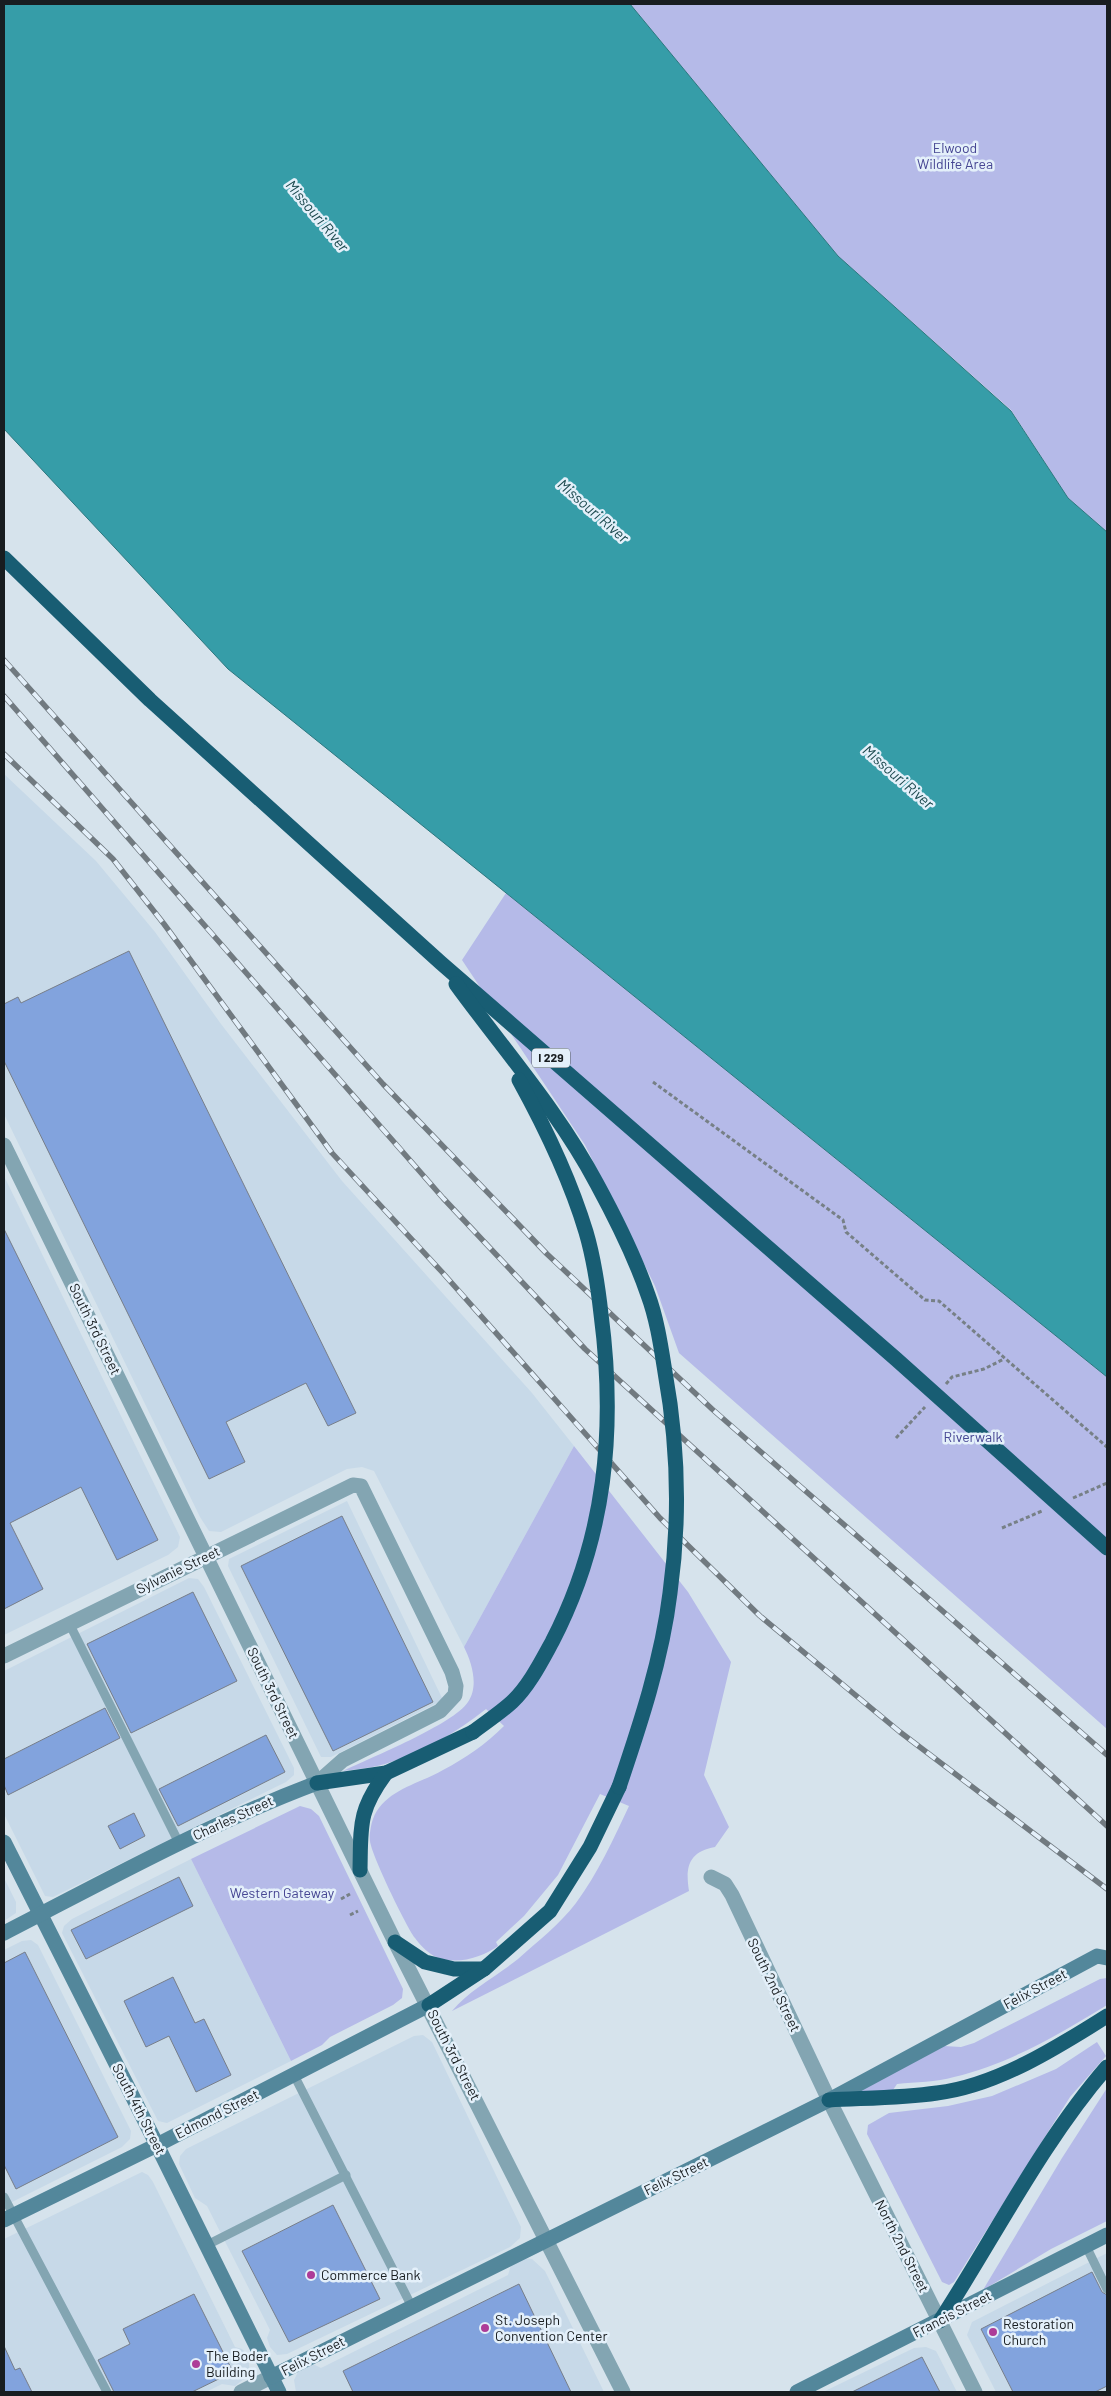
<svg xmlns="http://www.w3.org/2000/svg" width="1111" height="2396" font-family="Barlow,sans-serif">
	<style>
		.built { fill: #c7d9e8 }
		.green { fill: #b5bae8 }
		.water { fill: #369da8; stroke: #2d777f }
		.building { fill: #82a3dd; stroke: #777e89 }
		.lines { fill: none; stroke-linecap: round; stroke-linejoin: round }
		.path { stroke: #778086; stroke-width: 3; stroke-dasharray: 4 2.5; stroke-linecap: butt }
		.service { stroke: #83a5b2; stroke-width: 9 }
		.minor { stroke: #83a5b2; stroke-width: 15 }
		.tertiary { stroke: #83a5b2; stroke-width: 15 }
		.secondary { stroke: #53879b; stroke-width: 15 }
		.motorway { stroke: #185d73; stroke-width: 15 }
		.rail-casing { stroke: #717a80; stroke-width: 5.5 }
		.rail { stroke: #e4f0fa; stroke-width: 4; stroke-dasharray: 11; stroke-linecap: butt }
		.motorway-bridge { stroke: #185d73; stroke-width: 15 }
		.poi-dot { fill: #ad3c98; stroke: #e4f0fa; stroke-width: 2 }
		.labels { text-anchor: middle; stroke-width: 5; stroke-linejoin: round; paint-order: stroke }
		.shield { fill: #e4f0fa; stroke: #555c61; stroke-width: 1 }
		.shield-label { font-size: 12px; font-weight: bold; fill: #181d20 }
		.park-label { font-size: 14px; fill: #464693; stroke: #e4f0fa }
		.street-label { font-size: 14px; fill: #181d20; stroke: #e4f0fa }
		.poi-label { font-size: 14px; fill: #181d20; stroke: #e4f0fa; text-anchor: start }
		.water-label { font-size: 15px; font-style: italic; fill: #1c494e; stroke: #e4f0fa }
	</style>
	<rect width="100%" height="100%" fill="#d6e3ec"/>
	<g class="built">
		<polygon points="4,774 96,861 155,932 221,1024 342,1181 532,1393 574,1446 464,1647 374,1471 362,1467 347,1469 221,1532 209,1531 200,1517 4,1114"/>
		<polygon points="4,1176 180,1537 178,1547 168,1555 4,1635"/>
		<polygon points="347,1501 443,1700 331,1757 321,1757 228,1566 229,1559"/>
		<polygon points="189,1578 198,1579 204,1587 294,1768 294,1775 286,1782 53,1897 45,1896 4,1814 4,1671"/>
		<polygon points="191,1859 291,2061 167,2123 158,2121 62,1933 64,1926 72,1919"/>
		<polygon points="4,1878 16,1902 16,1913 4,1921"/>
		<polygon points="31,1940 38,1945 131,2131 130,2139 122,2147 4,2206 4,1950 22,1941"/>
		<polygon points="423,2035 432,2042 521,2227 520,2238 510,2247 287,2354 277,2355 270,2347 267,2338 270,2330 207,2206 195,2198 179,2164 180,2156 186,2149 414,2036"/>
		<polygon points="142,2172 148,2175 153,2182 235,2347 242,2349 248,2356 250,2374 235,2386 222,2384 206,2392 4,2392 4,2239"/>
		<polygon points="1107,2253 1107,2392 996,2392 967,2335 972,2322"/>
		<polygon points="523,2258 532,2259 545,2271 604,2392 296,2392 294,2380 298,2372 313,2364 321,2368 508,2275 511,2265"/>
		<polygon points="926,2347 936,2351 957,2392 823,2392 914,2348"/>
	</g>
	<g class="green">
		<polygon points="630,4 1107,4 1107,532 1068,498 1011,410 838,256"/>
		<polygon points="506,893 1107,1377 1107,1729 679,1353 655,1286 585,1145 462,960"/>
		<path d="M574,1446L688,1592L731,1662L704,1775L729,1827L715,1847C689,1852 685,1866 689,1891L452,2011C469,1990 497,1976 518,1959C538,1941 560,1924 576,1903C598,1873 613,1840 629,1806L600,1794L558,1875L524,1916L496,1942L498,1946C481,1958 455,1966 434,1956C427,1952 419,1944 415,1938C406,1926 371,1854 370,1841C369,1836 371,1824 373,1819C384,1790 419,1784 443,1770C466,1758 486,1744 504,1726L486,1709C456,1733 423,1752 385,1764C372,1768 357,1769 343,1771C370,1758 454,1724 468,1702C479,1686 472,1663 464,1647Z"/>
		<polygon points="300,1806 311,1809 319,1816 403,1989 402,1998 393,2005 330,2037 322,2045 291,2061 191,1859"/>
		<path d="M1107,1978V2005C1058,2035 1011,2063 954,2077C936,2082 916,2082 897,2084L893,2090L850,2094L944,2046L961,2047L974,2043L1100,1979Z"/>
		<polygon points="1097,2042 1106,2056 1070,2097 954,2282 949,2285 942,2282 867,2134 868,2125 889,2113 948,2106 992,2096 1056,2069"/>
		<polygon points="1107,2088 1107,2221 1051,2249 983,2290 1062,2158"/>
	</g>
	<polygon class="water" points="4,4 630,4 838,256 1011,411 1068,498 1107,532 1107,1377 228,669 4,429"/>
	<g class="building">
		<polygon points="129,951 356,1413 328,1426 306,1383 226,1422 245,1462 209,1479 4,1061 4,1004 18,997 21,1003"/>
		<polygon points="4,1229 158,1540 117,1560 81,1487 10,1523 43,1589 4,1609"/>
		<polygon points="342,1516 433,1702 333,1751 241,1566"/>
		<polygon points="193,1592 237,1681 131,1733 87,1644"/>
		<polygon points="105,1708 120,1738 8,1795 4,1785 4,1759"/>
		<polygon points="266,1735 285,1772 178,1826 159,1789"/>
		<polygon points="134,1813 145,1836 120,1849 108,1826"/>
		<polygon points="179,1877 193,1906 86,1959 71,1930"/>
		<polygon points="25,1952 118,2137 16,2189 4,2165 4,1963"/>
		<polygon points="173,1977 195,2023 204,2019 231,2075 196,2092 169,2036 146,2047 124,2001"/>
		<polygon points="333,2205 380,2299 289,2342 242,2251"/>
		<polygon points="1092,2272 1102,2292 1107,2295 1107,2386 1095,2392 1013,2392 981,2329"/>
		<polygon points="519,2284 571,2392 353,2392 343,2371"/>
		<polygon points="194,2294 233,2372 192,2392 114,2392 98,2360 130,2344 123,2329"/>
		<polygon points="4,2346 15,2370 20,2368 32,2392 4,2392"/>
		<polygon points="922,2357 940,2392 852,2392"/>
	</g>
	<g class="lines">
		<g class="path">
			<polyline points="653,1082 843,1220 846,1232 925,1300 939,1301 1107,1447"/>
			<polyline points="946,1384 952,1377 984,1369 1004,1359"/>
			<polyline points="896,1438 925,1407"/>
			<polyline points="1073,1498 1107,1483"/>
			<polyline points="1002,1528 1042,1511"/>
			<polyline points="341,1899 350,1894"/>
			<polyline points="350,1915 358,1911"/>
		</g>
		<g class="service">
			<polyline points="69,1623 179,1843"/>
			<polyline points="294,2075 412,2307"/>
			<polyline points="4,2197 107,2392"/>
			<polyline points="207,2245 346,2175"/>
			<polyline points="1086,2246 1107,2289"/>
		</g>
		<g class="minor">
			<polyline points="4,1145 395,1942 623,2392"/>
			<polyline points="4,1656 353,1485 361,1486 452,1672 456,1686 455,1695 440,1711 343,1760 317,1783"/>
			<polyline points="711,1877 725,1884 732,1895 829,2100 975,2392"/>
		</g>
		<polyline class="tertiary" points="241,2392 271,2377"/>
		<g class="secondary">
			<polyline points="4,1842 157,2145 279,2392"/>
			<path d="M4,1933C107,1880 208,1824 317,1783"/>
			<polyline points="4,2220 157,2145 429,2005"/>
			<polyline points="271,2377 829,2100 1097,1956 1107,1958"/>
			<polyline points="797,2392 1107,2235"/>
		</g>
		<g class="motorway">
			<polyline points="317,1783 386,1773 473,1732"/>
			<path d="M360,1870C361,1825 358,1811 386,1773"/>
			<polyline points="395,1942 425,1962 454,1969 484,1969"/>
			<polyline points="429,2005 484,1969 550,1911 590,1847 619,1787"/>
			<path d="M829,2100C865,2098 902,2098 937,2093C996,2086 1058,2047 1107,2016"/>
			<path d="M940,2321C994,2238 1042,2142 1107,2067"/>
		</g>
		<g class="rail-casing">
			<g id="rail">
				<polyline points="4,660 383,1084 547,1254 712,1409 1107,1755"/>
				<polyline points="4,696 443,1198 585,1349 1107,1826"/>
				<polyline points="4,754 113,859 164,924 332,1153 442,1272 660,1518 760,1616 900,1732 1107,1889"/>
			</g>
		</g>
		<use href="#rail" class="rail"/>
		<g class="motorway-bridge">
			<polyline points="4,558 150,700 441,963 896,1359 1107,1548"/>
			<path d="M456,984C504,1050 559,1112 597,1184C616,1219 635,1257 648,1295C657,1319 661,1347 665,1372C678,1444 680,1521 670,1593C662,1659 640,1725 619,1787"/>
			<path d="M473,1732C486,1722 500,1713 512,1702C529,1686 541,1662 552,1642C606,1538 616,1429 601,1314C598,1287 594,1259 586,1232C570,1179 546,1129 519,1080"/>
		</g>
	</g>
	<g class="poi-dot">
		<circle cx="311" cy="2275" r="5"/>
		<circle cx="485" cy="2328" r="5"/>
		<circle cx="993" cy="2332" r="5"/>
		<circle cx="196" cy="2364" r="5"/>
	</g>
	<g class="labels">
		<rect class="shield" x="532" y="1048.5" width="38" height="19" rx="4"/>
		<g class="shield-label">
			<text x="551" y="1062">I 229</text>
		</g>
		<g class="park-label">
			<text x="955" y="153">Elwood<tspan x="955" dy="16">Wildlife Area</tspan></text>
			<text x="973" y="1442">Riverwalk</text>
			<text x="282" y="1898">Western Gateway</text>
		</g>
		<g class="street-label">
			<text transform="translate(95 1329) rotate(64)" y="5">South 3rd Street</text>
			<text transform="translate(178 1570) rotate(-26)" y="5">Sylvanie Street</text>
			<text transform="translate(273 1693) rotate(64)" y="5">South 3rd Street</text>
			<text transform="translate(233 1818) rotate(-25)" y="5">Charles Street</text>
			<text transform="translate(774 1985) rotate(64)" y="5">South 2nd Street</text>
			<text transform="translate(1035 1989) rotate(-28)" y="5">Felix Street</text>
			<text transform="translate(454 2055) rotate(63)" y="5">South 3rd Street</text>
			<text transform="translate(139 2109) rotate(63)" y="5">South 4th Street</text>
			<text transform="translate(217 2114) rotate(-27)" y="5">Edmond Street</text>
			<text transform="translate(676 2176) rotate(-26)" y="5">Felix Street</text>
			<text transform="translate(902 2246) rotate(63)" y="5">North 2nd Street</text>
			<text transform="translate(952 2314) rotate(-27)" y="5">Francis Street</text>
			<text transform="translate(313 2356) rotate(-27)" y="5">Felix Street</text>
		</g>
		<g class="poi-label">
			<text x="321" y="2280">Commerce Bank</text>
			<text x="495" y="2325">St. Joseph<tspan x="495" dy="16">Convention Center</tspan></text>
			<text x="1003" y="2329">Restoration<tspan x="1003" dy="16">Church</tspan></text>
			<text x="206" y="2361">The Boder<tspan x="206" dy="16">Building</tspan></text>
		</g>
		<g class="water-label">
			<text transform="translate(317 216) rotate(50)" y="5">Missouri River</text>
			<text transform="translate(593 511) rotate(41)" y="5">Missouri River</text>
			<text transform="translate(898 777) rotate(41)" y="5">Missouri River</text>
		</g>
	</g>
	<rect width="1111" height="2396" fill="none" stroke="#181d20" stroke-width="10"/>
</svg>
